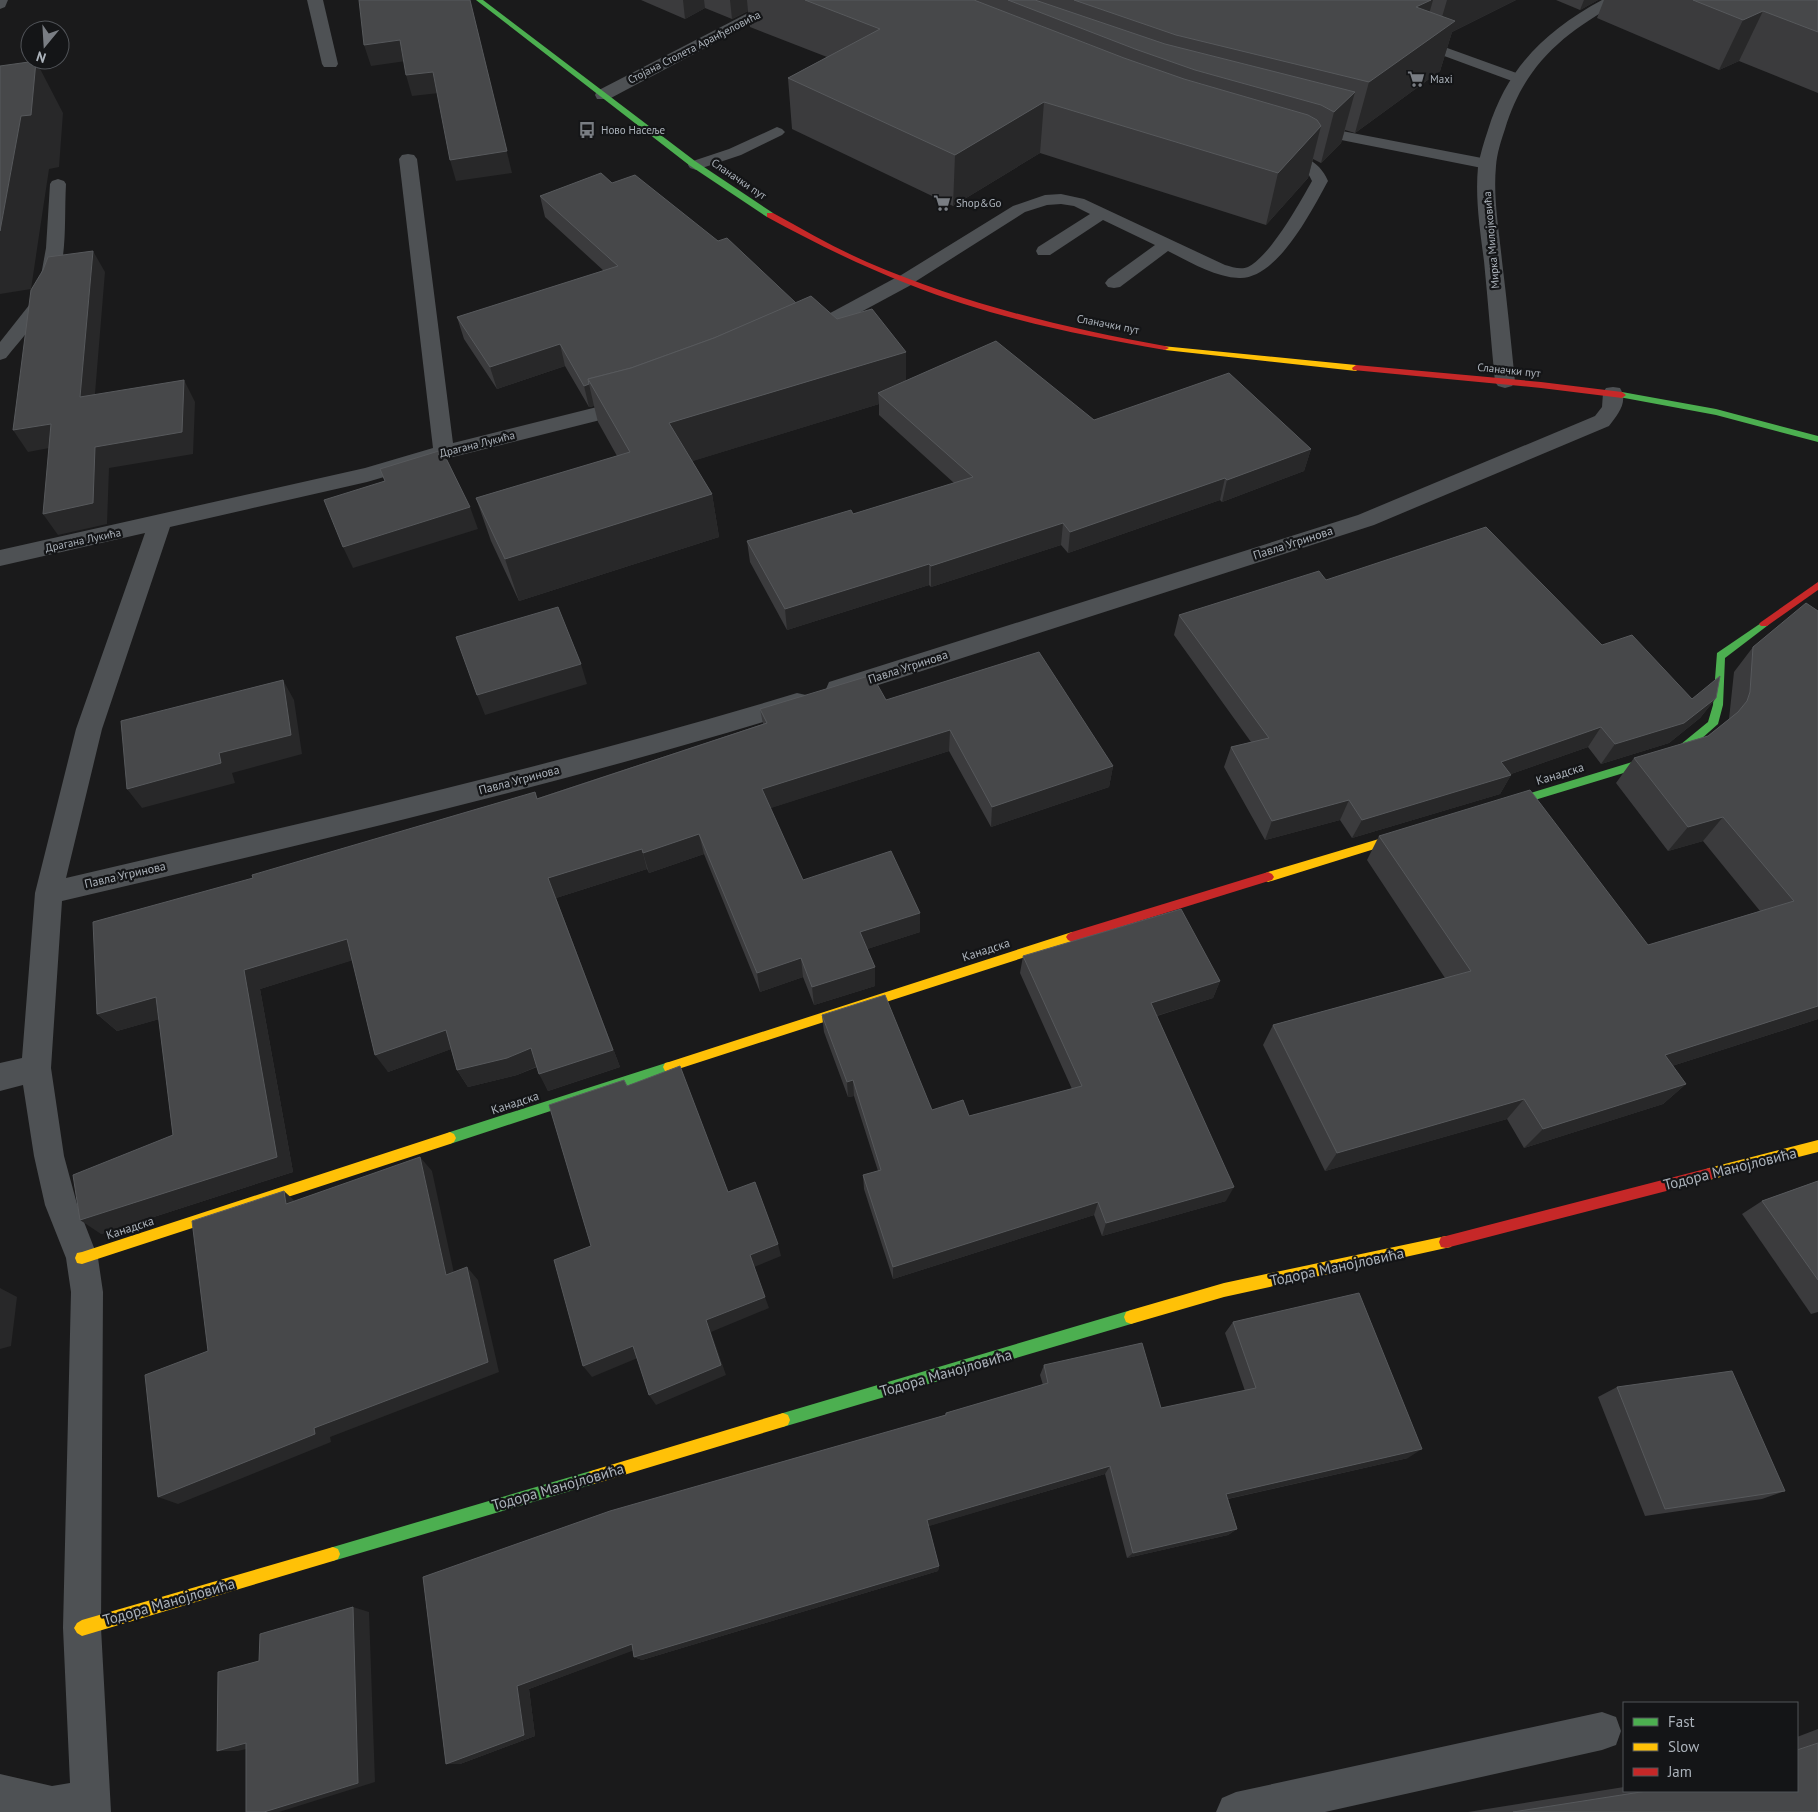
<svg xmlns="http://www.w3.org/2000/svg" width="1818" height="1812" font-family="'PT Sans',sans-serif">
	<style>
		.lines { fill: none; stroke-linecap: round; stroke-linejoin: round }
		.lane { fill: #4e5154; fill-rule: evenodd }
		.street { fill: #4e5154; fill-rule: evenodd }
		.fast { fill: #4caf50; fill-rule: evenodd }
		.slow { fill: #ffc107; fill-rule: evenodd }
		.jam { fill: #c62828; fill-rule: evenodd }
		.wall { fill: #3b3b3d }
		.shaded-wall { fill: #282829 }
		.building { fill: #47484a; stroke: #57595c }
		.labels { text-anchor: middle; stroke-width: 4.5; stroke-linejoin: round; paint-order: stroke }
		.far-street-label { font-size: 11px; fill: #acb3bb; stroke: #141517 }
		.far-poi-label { font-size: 11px; fill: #acb3bb; stroke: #141517; text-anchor: start }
		.street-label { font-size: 12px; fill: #acb3bb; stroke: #141517 }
		.near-street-label { font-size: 15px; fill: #acb3bb; stroke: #141517 }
	</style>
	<rect width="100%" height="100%" fill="#1a1a1b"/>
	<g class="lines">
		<g class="lane">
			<polygon points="1414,36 1522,75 1524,78 1522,81 1512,81 1409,43 1407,40 1409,37"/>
			<polygon points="1311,125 1487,159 1493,161 1495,164 1493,167 1487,169 1306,133 1303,130 1306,127"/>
			<polygon points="777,127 782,129 785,132 782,135 741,155 696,170 690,168 688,165 690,162 729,149"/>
			<path d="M1279,149C1300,155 1319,159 1328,181C1312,210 1277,280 1239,278C1214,277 1190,262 1168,251L1120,287L1114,288L1108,287L1105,283L1108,279L1155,245L1103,220L1050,255H1038L1036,251L1038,247L1090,214L1074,206L1061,204L1047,205L1025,212L910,285L904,286L898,285L895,281L898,277L1013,206L1045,195L1061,194L1084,199L1225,265C1232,267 1241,270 1248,267C1271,255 1299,204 1312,181C1306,165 1289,162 1273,157L1271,154L1273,151Z"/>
			<path d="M58,179L64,181L66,184C64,219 68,259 54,291C42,316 23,337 6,358L0,360V342L30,304L40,281L46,248L50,184L52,181Z"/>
		</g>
		<g class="street">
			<polygon points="0,0 8,0 5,7 0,9"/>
			<polygon points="307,0 323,0 338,64 336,67 324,67 322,64"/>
			<polygon points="773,0 793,0 790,3 609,99 597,99 595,95 597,91"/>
			<path d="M1602,0H1621L1618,3C1562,34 1524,66 1505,129C1501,141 1497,153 1496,166C1493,198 1499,230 1502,261C1507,301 1511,342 1515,382L1512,386L1505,388L1498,386L1495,382C1491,342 1488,301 1484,261C1480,230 1475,198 1478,167C1480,154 1484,142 1488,130C1507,68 1545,31 1602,0Z"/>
			<path d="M408,154L414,155L417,159L453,443L633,398L640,400L643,405L640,410L449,458L367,482L170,527L102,729L66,878C311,821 556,766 797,693L806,695L809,702L806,709C561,785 312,842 62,901L51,1068L64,1156L77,1204L98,1258L103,1292L101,1628L111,1812H0V1774L52,1786L70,1783L63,1628L71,1292L66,1258L45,1205L34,1156L23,1085L0,1091V1063L22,1058L35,893L76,729L145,533L0,566V550L365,468L433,448L399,159L402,155Z"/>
			<polygon points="904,275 911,277 914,281 911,285 809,340 802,342 795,340 792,336 795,332 897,277"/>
			<path d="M1613,387L1620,388C1629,402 1617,415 1609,426L1374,525L838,698L829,696L826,689L829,682L1358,515L1595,416L1602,407L1603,393L1606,388Z"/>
			<polygon points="1602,1712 1616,1717 1621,1731 1616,1745 1602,1750 1325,1812 1216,1812 1222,1798 1236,1792"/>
		</g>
		<g class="fast">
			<polygon points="476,0 483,0 695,161 773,213 773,217 767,217 689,165"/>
			<polygon points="1622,392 1716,409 1818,436 1818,442 1716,415 1619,397 1619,393"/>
			<polygon points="1764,621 1769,624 1767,626 1725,658 1723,705 1718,724 1683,755 1498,811 1494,810 1493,807 1494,804 1675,749 1708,722 1713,705 1717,653"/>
			<polygon points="669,1062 673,1063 675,1067 673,1071 669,1072 450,1144 446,1142 444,1138 446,1134 450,1132"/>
			<polygon points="1131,1310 1136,1312 1138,1317 1136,1322 1131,1324 783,1427 778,1425 776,1420 778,1415 783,1413"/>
			<polygon points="594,1470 599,1472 601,1477 599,1482 594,1484 333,1561 328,1559 326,1554 328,1549 333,1547"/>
		</g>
		<g class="slow">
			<polygon points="1162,346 1356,365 1360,368 1356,371 1165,350 1161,348"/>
			<polygon points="1409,830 1413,831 1414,834 1413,837 1268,882 1264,880 1262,877 1264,874 1268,872"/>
			<polygon points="1072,932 1076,934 1078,937 1076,940 1072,942 669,1072 665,1071 663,1067 665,1063 669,1062"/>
			<polygon points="450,1132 454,1134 456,1138 454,1142 450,1144 82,1264 77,1263 75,1258 77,1253 82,1252"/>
			<polygon points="1818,1140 1818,1152 1709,1180 1704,1178 1703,1174 1704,1170 1709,1168"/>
			<polygon points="1446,1236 1451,1237 1453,1242 1451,1247 1446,1248 1224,1297 1131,1324 1126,1322 1124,1317 1126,1312 1131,1310 1224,1283"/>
			<polygon points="783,1413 788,1415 790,1420 788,1425 783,1427 594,1484 589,1482 587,1477 589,1472 594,1470"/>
			<polygon points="333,1547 338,1549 340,1554 338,1559 333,1561 82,1636 77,1633 74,1628 77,1623 82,1620"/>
		</g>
		<g class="jam">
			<path d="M767,213H773C804,230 835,248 867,262C962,303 1063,328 1165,346L1169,348L1165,350C1078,335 990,317 908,284C859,265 813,242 767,217Z"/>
			<polygon points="1356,365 1541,382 1622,392 1626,395 1622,398 1541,388 1353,370 1352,368"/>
			<polygon points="1818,582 1818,590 1767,626 1761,626 1759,624 1761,622"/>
			<polygon points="1268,872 1272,874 1274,877 1272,880 1072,942 1068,940 1066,937 1068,934 1072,932"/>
			<polygon points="1709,1168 1714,1170 1715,1174 1714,1178 1709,1180 1446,1248 1441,1247 1439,1242 1441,1237 1446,1236"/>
		</g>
	</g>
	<g class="wall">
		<polygon points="641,0 1516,0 1452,32 1440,71 1355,133 1345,130 1341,143 1321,163 1313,159 1308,178 1266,225 1040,153 953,206 792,129 788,78 827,57 750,27 748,11 732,19 705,8 685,19"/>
		<polygon points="1556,0 1598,0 1580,10"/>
		<polygon points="1604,0 1818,0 1818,93 1739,61 1719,70 1597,18"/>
		<polygon points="612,183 796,303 837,319 906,352 906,381 1094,420 1311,449 1304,471 1222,502 1220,500 1068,553 1061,545 931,587 929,585 787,630 750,562 747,541 853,514 954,483 879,415 879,404 692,461 712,494 719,537 519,601 491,541 476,498 617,456 598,422 594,406 589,407 565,366 497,389 464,339 457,317 604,271 545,217 540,196"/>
		<polygon points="1326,580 1602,645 1692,699 1716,698 1700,718 1669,743 1601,764 1588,747 1511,774 1511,775 1500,794 1352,838 1340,820 1265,840 1224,767 1231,747 1251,742 1174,635 1179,615"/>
		<polygon points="1818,611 1818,1019 1672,1066 1686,1084 1663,1104 1524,1148 1507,1119 1325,1171 1263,1045 1273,1025 1445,978 1367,860 1379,836 1648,945 1760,911 1703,841 1668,851 1616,783 1634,758 1708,736 1729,719 1734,672 1753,647"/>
		<polygon points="886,700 1113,766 1109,787 991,827 949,751 770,808 803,880 920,932 867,949 875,967 875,986 814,1005 803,977 760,992 704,854 649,873 647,869 556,898 620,1067 548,1091 537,1067 517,1075 468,1087 457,1070 451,1049 388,1072 352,960 260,989 293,1172 101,1234 173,1135 159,1019 117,1031 97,1014 538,798 763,724 760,709"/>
		<polygon points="1023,956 1220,981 1213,998 1157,1016 1226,1201 1102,1236 1094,1215 893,1279 864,1189 863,1175 878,1171 854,1096 848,1097 824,1032 822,1015 932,1110 969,1116 1072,1089 1020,973"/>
		<polygon points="1818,1181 1818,1312 1811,1314 1742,1214 1762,1201"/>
		<polygon points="1233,1322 1408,1458 1228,1499 1237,1529 1228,1535 1127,1558 1105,1474 928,1526 939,1566 938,1571 642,1660 634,1657 633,1650 529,1689 535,1736 460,1764 446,1764 423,1577 945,1415 946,1413 1043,1385 1040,1375 1044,1365 1161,1408 1245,1391 1225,1333"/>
		<polygon points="1617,1387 1785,1491 1762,1499 1645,1516 1598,1397"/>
		<polygon points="1818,1729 1818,1812 1468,1812 1624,1787 1624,1791 1797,1791 1797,1737"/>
	</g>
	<g class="shaded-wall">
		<polygon points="470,0 512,173 456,181 450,160"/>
		<polygon points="683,0 704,0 705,8 685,19"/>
		<polygon points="730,0 747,0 748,11 732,19"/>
		<polygon points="1431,0 1433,0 1420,46 1437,34 1447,0 1516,0 1452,32 1440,71 1355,133 1369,82 1416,7"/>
		<polygon points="1584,0 1598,0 1580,10"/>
		<polygon points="1763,11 1739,61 1719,70 1743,20"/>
		<polygon points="400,40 406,61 371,66 364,45"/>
		<polygon points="36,61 63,113 59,167 49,169 31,289 0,294 0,231 21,116"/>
		<polygon points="433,72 439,93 412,96 406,75"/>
		<polygon points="1355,92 1341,143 1321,163 1334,112"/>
		<polygon points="1044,102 1040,153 953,206 955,155"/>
		<polygon points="1321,126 1308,178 1266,225 1278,173"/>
		<polygon points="93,251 105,272 93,418 80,397"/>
		<polygon points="560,344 565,366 497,389 490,367"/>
		<polygon points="906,352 906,395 878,393 879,404 677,466 669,423"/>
		<polygon points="184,380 195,402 193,454 109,468 107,524 58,535 43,514 95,447"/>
		<polygon points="589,384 594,406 589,407 584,386"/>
		<polygon points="51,424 65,445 28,452 13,430"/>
		<polygon points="1311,449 1304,471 1222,502 1227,480"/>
		<polygon points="1225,478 1220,500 1068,553 1070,532"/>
		<polygon points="712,494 719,537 519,601 505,559"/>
		<polygon points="470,507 478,529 353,568 343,547"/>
		<polygon points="1063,523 1061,545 931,587 931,566"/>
		<polygon points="929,564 929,585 787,630 785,609"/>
		<polygon points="581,664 587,684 485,715 477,695"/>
		<polygon points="283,680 294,700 302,754 232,773 235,783 142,808 127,789 219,753"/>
		<polygon points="1716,698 1700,718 1669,743 1601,764 1615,744"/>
		<polygon points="1601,727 1588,747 1491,781 1511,775 1500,794 1352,838 1362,820 1501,762"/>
		<polygon points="950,730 949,751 765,810 762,789"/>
		<polygon points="1113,766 1109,787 991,827 992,807"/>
		<polygon points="1349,800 1340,820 1265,840 1272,821"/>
		<polygon points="1723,817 1703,841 1668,851 1688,827"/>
		<polygon points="699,834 704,854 649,873 643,853"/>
		<polygon points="642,849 647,869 556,898 620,1067 548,1091 539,1074 548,878"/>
		<polygon points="920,913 920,932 861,951 860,932"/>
		<polygon points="347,939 360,958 260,989 293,1172 101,1234 80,1220 277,1157 244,970"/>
		<polygon points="801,958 803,977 760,992 757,973"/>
		<polygon points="875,967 875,986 814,1005 812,987"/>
		<polygon points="1220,981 1213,998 1146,1019 1151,1003"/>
		<polygon points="156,997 174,1015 117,1031 97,1014"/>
		<polygon points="1818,1006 1818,1019 1644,1075 1665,1055"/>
		<polygon points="446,1030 457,1047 388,1072 375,1055"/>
		<polygon points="531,1048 540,1065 517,1075 468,1087 457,1070"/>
		<polygon points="853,1080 854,1096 848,1097 847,1082"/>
		<polygon points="1686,1084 1663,1104 1524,1148 1543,1129"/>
		<polygon points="1524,1099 1507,1119 1325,1171 1337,1153"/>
		<polygon points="420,1157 432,1171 457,1287 446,1275"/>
		<polygon points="1234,1187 1226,1201 1102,1236 1106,1223"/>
		<polygon points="284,1191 299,1205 286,1204"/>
		<polygon points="1098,1202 1094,1215 893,1279 893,1267"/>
		<polygon points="778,1244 781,1256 754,1267 750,1255"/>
		<polygon points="467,1267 478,1280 499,1372 330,1437 331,1442 178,1504 158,1497 314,1428"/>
		<polygon points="0,1288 17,1297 11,1346 0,1349"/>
		<polygon points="765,1297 769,1308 711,1332 726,1375 656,1405 649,1395 706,1320"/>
		<polygon points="633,1346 640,1357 592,1377 583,1366"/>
		<polygon points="1422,1449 1408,1458 1218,1501 1226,1494"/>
		<polygon points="1110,1466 1105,1474 926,1527 927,1520"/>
		<polygon points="1237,1529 1228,1535 1127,1558 1133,1553"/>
		<polygon points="939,1566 938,1571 642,1660 634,1657"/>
		<polygon points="353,1607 369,1612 375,1782 279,1812 264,1812"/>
		<polygon points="632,1644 640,1648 529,1689 535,1736 460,1764 446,1764 517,1686"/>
		<polygon points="246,1743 266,1744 238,1751 217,1751"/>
	</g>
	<g class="building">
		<polygon points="359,0 470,0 507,151 450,160 433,72 406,75 400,40 364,45"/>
		<polygon points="805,0 974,0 1124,58 1184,79 1308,115 1317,120 1321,126 1278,173 1044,102 955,155 788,78 880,29"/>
		<polygon points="1008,0 1035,0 1165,44 1355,92 1334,112 1321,105 1195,70 1135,49"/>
		<polygon points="1074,0 1431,0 1416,7 1455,21 1369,82 1176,35"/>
		<polygon points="1693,0 1818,0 1818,32 1763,11 1743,20"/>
		<polygon points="36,61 31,115 21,116 0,231 0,66"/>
		<polygon points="601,173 612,183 635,175 718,241 727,238 796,303 714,338 631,368 588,379 589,384 584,386 560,344 490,367 457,317 618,266 540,196"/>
		<polygon points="93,251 80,397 184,380 182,432 95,447 93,503 43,514 51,424 13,430 31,290 43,270 48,257"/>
		<polygon points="811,296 837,319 872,309 906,352 669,423 712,494 505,559 476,498 630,452 588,379 631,368 714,338"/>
		<polygon points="996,341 1094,420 1229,373 1311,449 1227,480 1225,478 1070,532 1063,523 931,566 929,564 785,609 747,541 851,510 853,514 973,477 878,393"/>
		<polygon points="442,450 470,507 343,547 324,500 385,481 380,469"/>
		<polygon points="1486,527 1602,645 1632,635 1692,699 1720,676 1716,698 1684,723 1615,744 1601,727 1501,762 1511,775 1362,820 1349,800 1272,821 1231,747 1269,738 1179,615 1319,571 1326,580"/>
		<polygon points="1806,603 1818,611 1818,1006 1665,1055 1686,1084 1543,1129 1524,1099 1337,1153 1273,1025 1471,971 1379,836 1530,790 1648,945 1794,901 1723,817 1688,827 1634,758 1708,736 1738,712 1747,701 1750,692 1753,647"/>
		<polygon points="558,607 581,664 477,695 456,637"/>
		<polygon points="1039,652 1113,766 992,807 950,730 762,789 803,880 891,851 920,913 860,932 875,967 812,987 801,958 757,973 699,834 643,853 642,849 548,878 613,1050 539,1074 531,1048 507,1058 457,1070 446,1030 375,1055 347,939 244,970 277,1157 80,1220 73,1175 173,1135 156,997 97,1014 93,922 253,878 252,875 535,792 537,799 767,723 760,709 872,675 886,700"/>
		<polygon points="283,680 291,735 219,753 221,763 127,789 121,721"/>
		<polygon points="1181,909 1220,981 1151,1003 1234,1187 1106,1223 1098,1202 893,1267 863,1175 881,1170 853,1080 847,1082 822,1015 885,995 932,1110 963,1100 969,1116 1082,1086 1023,956"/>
		<polygon points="680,1066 728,1192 755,1182 778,1244 750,1255 765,1297 706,1320 721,1365 649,1395 633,1346 583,1366 554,1260 591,1246 549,1105 624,1080 627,1086"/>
		<polygon points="420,1157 446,1275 467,1267 488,1362 314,1428 315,1434 158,1497 145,1375 208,1351 192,1221 284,1191 286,1204"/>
		<polygon points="1818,1181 1818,1280 1762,1201"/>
		<polygon points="1359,1293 1422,1449 1226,1494 1237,1529 1133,1553 1110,1466 927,1520 939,1566 634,1657 632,1644 517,1686 524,1735 446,1764 423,1577 610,1511 946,1415 946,1413 1048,1383 1044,1365 1142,1343 1161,1408 1256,1388 1233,1322"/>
		<polygon points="1732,1371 1785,1491 1665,1509 1617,1387"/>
		<polygon points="353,1607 358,1783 264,1812 246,1812 246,1743 217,1751 218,1672 259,1661 260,1634"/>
		<polygon points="1818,1743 1818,1812 1513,1812 1647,1791 1797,1791 1797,1750"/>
	</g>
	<defs>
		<g id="supermarket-bare" transform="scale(1.35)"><path d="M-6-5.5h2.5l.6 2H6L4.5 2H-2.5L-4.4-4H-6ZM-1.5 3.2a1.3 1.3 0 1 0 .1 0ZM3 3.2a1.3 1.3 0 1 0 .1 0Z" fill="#797d83" stroke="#141517" stroke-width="2.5" paint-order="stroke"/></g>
		<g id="bus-bare" transform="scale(1.35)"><path d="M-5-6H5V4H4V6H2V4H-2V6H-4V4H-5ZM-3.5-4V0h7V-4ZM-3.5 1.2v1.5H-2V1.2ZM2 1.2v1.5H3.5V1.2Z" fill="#797d83" stroke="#141517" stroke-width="2.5" paint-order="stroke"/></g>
	</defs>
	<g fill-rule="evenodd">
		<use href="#supermarket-bare" x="1416" y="79"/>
		<use href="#bus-bare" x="587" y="130"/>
		<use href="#supermarket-bare" x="942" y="203"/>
	</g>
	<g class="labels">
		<g class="far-street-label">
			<text transform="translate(694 47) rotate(-27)" y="4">Стојана Столета Аранђеловића</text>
			<text transform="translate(739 179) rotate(34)" y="4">Сланачки пут</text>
			<text transform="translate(1491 240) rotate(-95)" y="4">Мирка Милојковића</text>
			<text transform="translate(1108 324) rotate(11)" y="4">Сланачки пут</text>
			<text transform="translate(1509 370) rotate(6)" y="4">Сланачки пут</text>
			<text transform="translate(477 444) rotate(-14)" y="4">Драгана Лукића</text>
			<text transform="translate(83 540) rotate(-12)" y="4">Драгана Лукића</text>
		</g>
		<g class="far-poi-label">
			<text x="1430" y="83">Maxi</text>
			<text x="601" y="134">Ново Насеље</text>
			<text x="956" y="207">Shop&amp;Go</text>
		</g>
		<g class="street-label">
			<text transform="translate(1293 543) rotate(-18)" y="4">Павла Угринова</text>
			<text transform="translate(908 667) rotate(-18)" y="4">Павла Угринова</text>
			<text transform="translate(1560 774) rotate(-17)" y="4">Канадска</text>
			<text transform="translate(519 780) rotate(-15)" y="4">Павла Угринова</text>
			<text transform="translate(125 875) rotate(-13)" y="4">Павла Угринова</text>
			<text transform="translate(986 950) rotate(-18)" y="4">Канадска</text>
			<text transform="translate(515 1103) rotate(-18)" y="4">Канадска</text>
			<text transform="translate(130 1228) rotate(-18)" y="4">Канадска</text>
		</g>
		<g class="near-street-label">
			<text transform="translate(1730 1169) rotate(-14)" y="5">Тодора Манојловића</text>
			<text transform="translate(1337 1267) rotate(-12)" y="5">Тодора Манојловића</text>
			<text transform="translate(946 1373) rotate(-16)" y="5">Тодора Манојловића</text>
			<text transform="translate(558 1487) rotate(-16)" y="5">Тодора Манојловића</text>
			<text transform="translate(169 1602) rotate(-16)" y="5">Тодора Манојловића</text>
		</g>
	</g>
	<rect x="1623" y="1702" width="175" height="90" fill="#141517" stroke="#515459"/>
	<rect x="1633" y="1718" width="25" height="8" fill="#4caf50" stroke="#515459"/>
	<text x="1668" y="1727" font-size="15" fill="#acb3bb">Fast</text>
	<rect x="1633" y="1743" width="25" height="8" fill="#ffc107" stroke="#515459"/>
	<text x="1668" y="1752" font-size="15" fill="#acb3bb">Slow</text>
	<rect x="1633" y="1768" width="25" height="8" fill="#c62828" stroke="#515459"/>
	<text x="1668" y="1777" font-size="15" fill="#acb3bb">Jam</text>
	<g transform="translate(45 45) rotate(198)"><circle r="24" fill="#141517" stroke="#515459"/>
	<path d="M0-4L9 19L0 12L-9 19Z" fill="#797d83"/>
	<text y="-8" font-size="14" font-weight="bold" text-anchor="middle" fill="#acb3bb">N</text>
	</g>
</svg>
